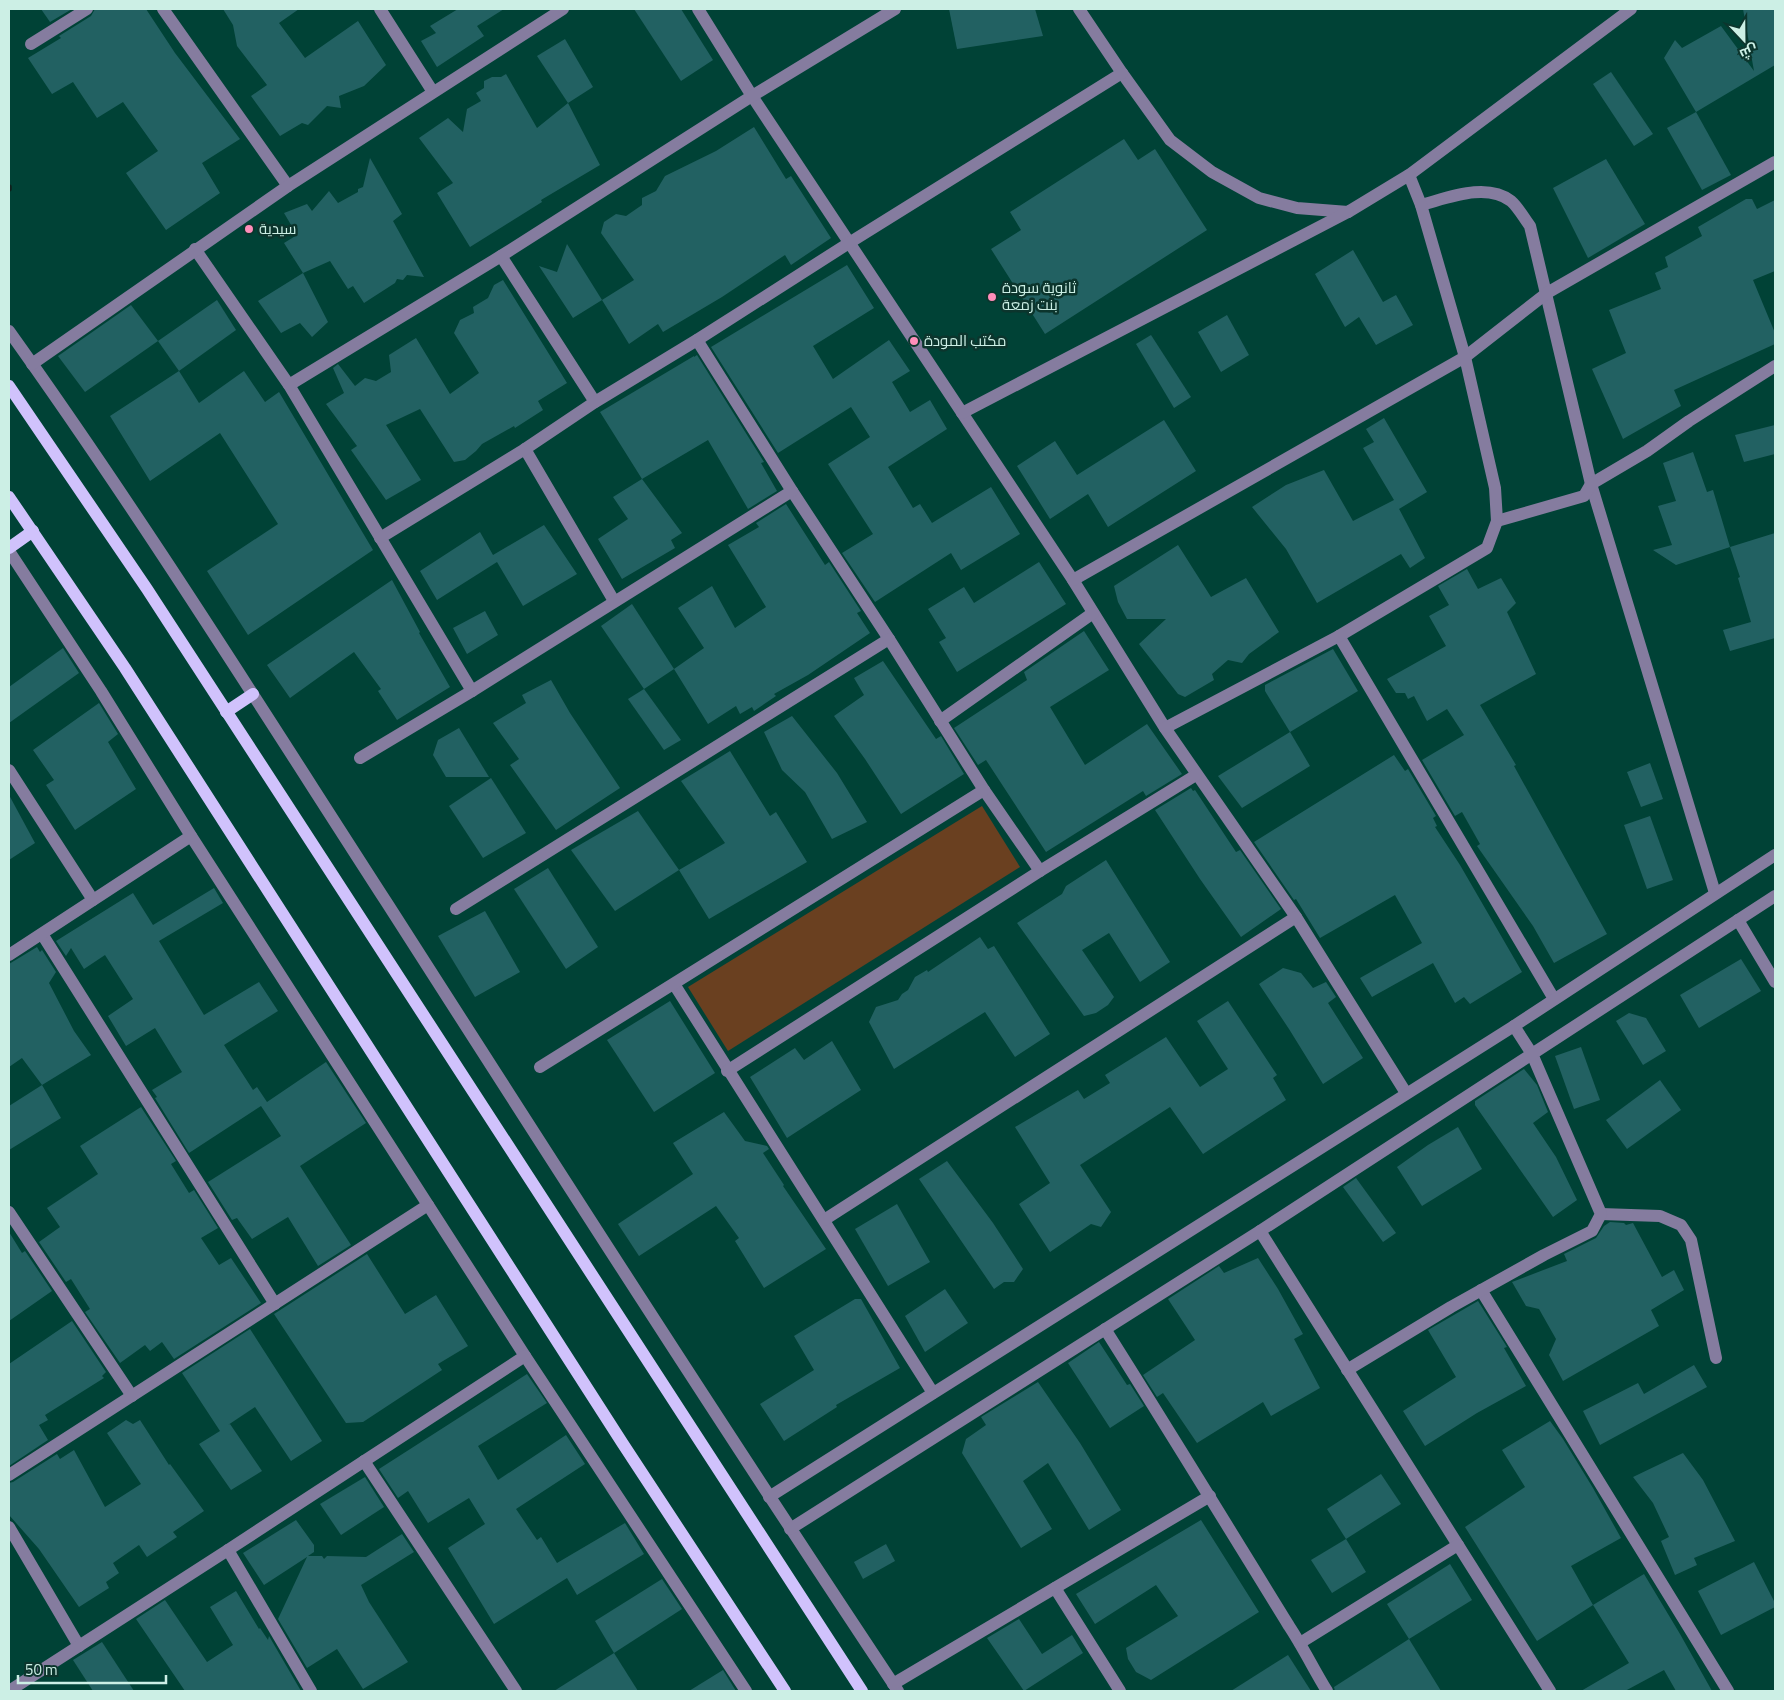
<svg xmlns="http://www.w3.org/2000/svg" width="1784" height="1700" font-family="'Titillium Web',Cairo,sans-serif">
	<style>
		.green { fill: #6a4020 }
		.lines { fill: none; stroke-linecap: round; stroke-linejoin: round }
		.stream { stroke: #0f201c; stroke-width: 5.5 }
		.building { fill: #226162 }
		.minor { stroke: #857c9f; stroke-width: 12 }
		.major { stroke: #d0c2fc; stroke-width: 12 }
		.poi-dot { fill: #ff8eba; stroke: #0c352d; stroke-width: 2 }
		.labels { text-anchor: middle; stroke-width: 5; stroke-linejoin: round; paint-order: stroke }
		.poi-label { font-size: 15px; fill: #ccefe5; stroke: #0c352d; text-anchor: start }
	</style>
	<rect width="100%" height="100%" fill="#004236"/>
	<polygon class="green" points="982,806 1020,867 728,1051 688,987"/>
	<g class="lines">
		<polyline class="stream" points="9,187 9,189"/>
	</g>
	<g class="building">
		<polygon points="41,9 72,9 50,22"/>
		<polygon points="95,9 146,9 175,53 240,139 202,163 220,193 166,230 126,173 158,151 123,102 97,118 73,82 52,94 28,58 61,38 59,36 91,16"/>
		<polygon points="223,9 299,9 279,23 305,58 358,21 386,65 364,86 339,96 341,108 327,106 308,125 302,123 280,136 251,96 267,85 237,46 233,25"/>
		<polygon points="458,9 504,9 477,26 484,36 437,67 421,41 436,33 430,26"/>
		<polygon points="634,9 681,9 713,60 681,81"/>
		<polygon points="949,9 1035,9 1043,36 957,49"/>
		<polygon points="1743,9 1775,9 1775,65 1696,112 1664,58 1675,40 1682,48 1721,26 1754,71"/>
		<polygon points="565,39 593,87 568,103 537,56"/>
		<polygon points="1611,72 1653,134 1634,146 1593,84"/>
		<polygon points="506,74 537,128 568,103 600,165 541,200 542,202 470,247 437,193 453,183 419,138 448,118 463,132 467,109 481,101 476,93 484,88 484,81 492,77 501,77"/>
		<polygon points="1696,112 1731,175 1702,190 1667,128"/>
		<polygon points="754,127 786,179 791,176 831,238 791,265 785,255 722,297 663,332 658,324 629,344 602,300 634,280 601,233 604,222 616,214 626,216 642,205 642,198 656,191 665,176 716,151"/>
		<polygon points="1124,139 1138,160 1155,149 1207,230 1045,334 991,249 1021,230 1010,212"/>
		<polygon points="370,158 402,214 393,221 424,277 407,275 403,280 397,279 395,283 364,303 353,286 348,289 330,261 303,273 284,243 297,235 284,213 307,204 312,211 329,191 338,203 358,192 358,189 363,187"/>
		<polygon points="1606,159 1645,224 1588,258 1553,188"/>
		<polygon points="1746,199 1752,199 1757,209 1775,200 1775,271 1753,280 1775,333 1775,344 1674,390 1681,406 1623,439 1592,369 1626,353 1609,310 1661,289 1655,273 1668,267 1665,257 1702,236 1698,227"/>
		<polygon points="567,244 602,300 573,318 539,266 557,272"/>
		<polygon points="1353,250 1383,302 1396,295 1413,325 1376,345 1359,317 1345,327 1315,274"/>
		<polygon points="847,265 874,308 813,346 833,379 889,340 910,371 892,382 910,412 930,400 947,429 888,467 913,508 920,504 932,523 991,487 1020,534 961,570 951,553 875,602 842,553 873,534 828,464 870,437 851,407 778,453 711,347"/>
		<polygon points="303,273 328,322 312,337 300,323 281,333 258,301"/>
		<polygon points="503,280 567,383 538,401 543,410 515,428 514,426 482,444 476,451 465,460 454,462 420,409 386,425 421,480 386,500 351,450 357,446 326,404 344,393 333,368 338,364 355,386 365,378 376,381 391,372 389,355 416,338 450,394 479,373 454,333 460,320 474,313 473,307 488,298 494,285"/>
		<polygon points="217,300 236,330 179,371 158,341"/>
		<polygon points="131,305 158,341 85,392 58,356"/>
		<polygon points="1227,315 1249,355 1221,372 1198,332"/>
		<polygon points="1151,335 1191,397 1174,408 1136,344"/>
		<polygon points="697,355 764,462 761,463 777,491 748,509 708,440 642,479 600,412 694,356 694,357"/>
		<polygon points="179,371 199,403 244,371 265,402 279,392 373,550 248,635 207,571 278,524 220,433 150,481 110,416"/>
		<polygon points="1384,418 1427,492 1399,509 1397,505 1425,558 1410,568 1401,554 1317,603 1286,549 1252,507 1286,485 1324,470 1353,521 1394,500 1363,448 1374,442 1366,429"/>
		<polygon points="1164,420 1196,471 1108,527 1088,494 1050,519 1017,466 1055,441 1077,475"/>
		<polygon points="1775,425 1775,454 1744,462 1735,435"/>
		<polygon points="1693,452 1707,492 1713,490 1730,547 1676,565 1653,550 1672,545 1658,506 1676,501 1663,463"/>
		<polygon points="642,479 682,533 671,540 675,548 622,579 598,539 628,519 613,497"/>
		<polygon points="786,504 825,565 829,562 861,611 857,613 870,633 808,675 774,694 776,696 754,711 752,707 740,714 736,706 708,724 674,669 704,648 678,608 712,586 735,628 766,607 728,545 759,527 756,523"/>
		<polygon points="544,525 577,574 523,606 497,562 437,600 420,571 480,532 493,555"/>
		<polygon points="1775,533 1775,638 1730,651 1723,630 1751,622 1738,578 1740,577 1730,547"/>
		<polygon points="1178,545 1211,597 1246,578 1279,632 1249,654 1242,663 1228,660 1212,674 1214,680 1185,697 1178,694 1139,644 1166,619 1127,619 1118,602 1114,586"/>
		<polygon points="1039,562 1066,604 957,672 939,642 946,638 928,609 964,587 974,603"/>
		<polygon points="1467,569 1478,589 1501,578 1516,603 1507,612 1536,674 1480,705 1516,765 1514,766 1607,934 1554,963 1533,926 1477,846 1480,844 1462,812 1455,816 1422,760 1464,735 1447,709 1427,721 1414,696 1408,699 1405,693 1396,693 1387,679 1446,646 1429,616 1449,605 1438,586"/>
		<polygon points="392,580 420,632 419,633 450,687 397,720 378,691 381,689 354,652 290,698 267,665"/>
		<polygon points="632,604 674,669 644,689 601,626"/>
		<polygon points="485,611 498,635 467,654 453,628"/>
		<polygon points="1084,631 1109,670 1050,707 1085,765 1147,724 1182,774 1146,796 1143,791 1046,852 986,760 978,765 954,728 1027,680 1024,672"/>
		<polygon points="63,648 79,673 9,723 9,687"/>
		<polygon points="1333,649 1358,691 1290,732 1265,691 1265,685"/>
		<polygon points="883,661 936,739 941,736 964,774 901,814 865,759 834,716 864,695 854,678"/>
		<polygon points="551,680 570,713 620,788 556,830 510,765 519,759 493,723 526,703 522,695"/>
		<polygon points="644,689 681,740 664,750 628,699"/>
		<polygon points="99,703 118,734 108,742 136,789 75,830 46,785 54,780 33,750"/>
		<polygon points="792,716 837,773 867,822 832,839 805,792 782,770 764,732"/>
		<polygon points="459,728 489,777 446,777 433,755 438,740"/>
		<polygon points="1290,732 1310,766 1242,808 1218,776"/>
		<polygon points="730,751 770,816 776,812 807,862 709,919 679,870 725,843 681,781"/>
		<polygon points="1394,755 1405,771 1408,769 1436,816 1433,818 1437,826 1435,827 1460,865 1522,972 1470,1004 1464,997 1455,1003 1433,963 1372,997 1360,978 1422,943 1395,895 1320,938 1296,899 1294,900 1254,842"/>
		<polygon points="1650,763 1663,799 1641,807 1627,772"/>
		<polygon points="491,778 526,833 483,858 449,806"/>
		<polygon points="1191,788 1193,791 1195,790 1236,852 1240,850 1281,909 1241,937 1200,879 1155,810"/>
		<polygon points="9,795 35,843 9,860"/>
		<polygon points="638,811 679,870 615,911 571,850"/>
		<polygon points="1650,816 1673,880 1647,889 1624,825"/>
		<polygon points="1106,860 1170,962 1140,982 1109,933 1082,950 1114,997 1108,1005 1096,1013 1084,1016 1017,923 1062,894 1066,886"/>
		<polygon points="548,868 598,947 566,969 514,889"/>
		<polygon points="214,888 223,903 159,941 204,1015 259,982 278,1011 224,1045 253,1090 257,1087 267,1102 326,1062 366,1123 300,1166 351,1245 318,1266 288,1217 252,1239 237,1218 232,1220 208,1182 281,1136 261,1106 189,1153 155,1098 157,1097 152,1090 182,1072 155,1028 126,1046 108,1016 133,999 105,955 84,969 71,948 66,956 56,941 133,893 153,925"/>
		<polygon points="485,911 520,972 475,997 438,936"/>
		<polygon points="980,937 988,949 994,946 1050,1034 1015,1057 985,1012 894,1069 869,1022 876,1007 898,1000 902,994 908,990 915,977 927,970 928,972"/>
		<polygon points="37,947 40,952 42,950 56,972 49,983 74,1031 91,1055 42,1085 22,1058 9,1067 9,964"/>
		<polygon points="1741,959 1761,991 1699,1028 1680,995"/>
		<polygon points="1283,968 1301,973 1313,988 1326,982 1336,997 1328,1003 1363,1058 1323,1084 1289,1029 1259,984"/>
		<polygon points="670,1001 715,1073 654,1112 607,1040"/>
		<polygon points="1228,1001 1277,1075 1273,1078 1286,1100 1203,1154 1170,1107 1080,1165 1111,1212 1101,1227 1091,1224 1050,1252 1019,1204 1050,1183 1015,1127 1078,1090 1084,1099 1110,1083 1105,1075 1166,1037 1200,1087 1228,1069 1197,1021"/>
		<polygon points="1629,1013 1646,1018 1666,1051 1643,1065 1616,1021"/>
		<polygon points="832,1041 861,1090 787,1138 750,1077 795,1048 804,1060"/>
		<polygon points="1581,1047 1600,1100 1574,1109 1555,1056"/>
		<polygon points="1524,1069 1537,1085 1548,1112 1533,1123 1556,1157 1577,1200 1553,1217 1475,1105 1475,1101"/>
		<polygon points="1660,1080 1681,1110 1627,1149 1606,1120"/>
		<polygon points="42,1085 61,1118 9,1150 9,1106"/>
		<polygon points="141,1107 176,1161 171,1164 189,1193 194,1190 218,1228 201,1238 219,1265 231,1258 261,1303 174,1359 162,1342 150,1351 145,1345 120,1363 85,1312 90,1309 71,1279 66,1282 39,1242 60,1227 47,1208 98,1174 80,1146"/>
		<polygon points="724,1112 745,1141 767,1146 769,1149 763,1153 784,1185 783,1186 826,1249 764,1288 735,1241 739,1238 716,1206 639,1256 618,1224 693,1174 673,1143"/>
		<polygon points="1458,1127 1482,1169 1422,1206 1397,1167 1428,1145"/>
		<polygon points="947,1161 993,1223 1023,1269 1014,1282 1004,1282 994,1289 919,1179"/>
		<polygon points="1356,1178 1396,1233 1383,1242 1343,1187"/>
		<polygon points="897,1204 930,1262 888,1286 855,1229"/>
		<polygon points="1610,1222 1624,1223 1626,1225 1633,1223 1662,1277 1674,1270 1684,1290 1651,1310 1659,1326 1563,1381 1549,1355 1556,1339 1539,1309 1526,1306 1512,1282 1567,1261 1564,1254 1596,1238 1604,1226"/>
		<polygon points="9,1232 22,1253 25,1251 52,1291 9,1321"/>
		<polygon points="367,1254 405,1314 436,1295 468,1346 438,1364 442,1370 363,1422 346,1423 274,1314"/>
		<polygon points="1258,1258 1278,1289 1303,1334 1294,1339 1320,1388 1271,1416 1263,1402 1197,1443 1163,1393 1157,1397 1143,1375 1195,1340 1168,1299 1219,1266 1224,1273"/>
		<polygon points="945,1289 968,1323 925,1352 905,1316"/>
		<polygon points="855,1299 861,1299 900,1368 836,1405 837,1407 784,1441 760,1404 814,1370 794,1336"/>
		<polygon points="1478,1301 1507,1347 1504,1348 1526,1386 1477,1413 1425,1446 1403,1411 1456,1377 1428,1330"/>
		<polygon points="72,1321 106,1372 102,1376 104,1378 45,1415 48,1420 39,1425 48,1440 9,1466 9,1364"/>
		<polygon points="250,1329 322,1441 291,1461 255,1407 228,1425 230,1424 262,1471 231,1490 199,1444 220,1431 182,1373"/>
		<polygon points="1099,1342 1127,1385 1130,1384 1144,1406 1110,1428 1068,1363"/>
		<polygon points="1694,1365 1707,1387 1600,1445 1583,1411 1638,1383 1644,1394"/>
		<polygon points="527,1374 547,1403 478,1446 498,1480 566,1435 585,1464 516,1509 537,1540 541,1537 557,1563 625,1523 644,1554 577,1595 567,1578 494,1624 448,1548 485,1524 469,1498 428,1523 408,1491 398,1498 379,1469"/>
		<polygon points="1038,1382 1080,1443 1121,1510 1089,1530 1048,1463 1023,1481 1052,1529 1021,1548 962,1453 966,1439 986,1425 981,1417"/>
		<polygon points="126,1420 133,1424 140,1420 169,1465 170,1464 204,1511 173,1532 177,1537 147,1557 139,1545 113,1563 119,1573 106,1582 109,1588 79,1607 39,1549 9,1515 9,1483 13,1482 57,1454 60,1459 74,1450 105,1507 141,1484 107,1433"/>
		<polygon points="1550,1421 1563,1439 1593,1488 1621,1538 1571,1566 1593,1605 1537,1641 1465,1527 1525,1487 1502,1450"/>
		<polygon points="1683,1453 1703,1480 1735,1541 1694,1558 1697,1565 1675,1575 1661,1541 1669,1537 1653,1503 1633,1477"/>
		<polygon points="1381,1474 1401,1504 1346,1539 1327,1509"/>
		<polygon points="365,1477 384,1507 341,1535 320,1504"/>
		<polygon points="296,1520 314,1545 314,1552 308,1556 322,1556 324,1559 327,1556 366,1557 402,1534 414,1552 361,1585 369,1602 408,1662 363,1689 337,1649 307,1668 278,1619 307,1557 264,1585 243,1553"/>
		<polygon points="1201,1520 1259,1612 1151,1680 1136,1672 1128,1659 1126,1648 1178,1616 1156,1585 1095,1624 1076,1594"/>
		<polygon points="1346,1539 1366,1572 1332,1593 1311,1560"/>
		<polygon points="886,1544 895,1561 863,1579 854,1562"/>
		<polygon points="1754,1562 1775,1603 1775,1607 1721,1635 1698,1591"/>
		<polygon points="1450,1564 1472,1600 1409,1639 1387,1604"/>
		<polygon points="1644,1574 1680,1634 1712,1691 1676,1691 1664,1670 1625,1691 1581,1691 1629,1663 1593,1605"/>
		<polygon points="662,1579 682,1609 614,1653 595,1621"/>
		<polygon points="236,1591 259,1629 260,1628 268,1640 269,1636 301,1691 185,1691 136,1619 165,1600 207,1662 233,1645 210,1607"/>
		<polygon points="1019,1619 1042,1654 1072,1635 1083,1653 1024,1691 987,1638"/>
		<polygon points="1409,1639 1441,1691 1335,1691 1334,1687"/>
		<polygon points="102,1642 134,1691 93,1691 73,1660"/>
		<polygon points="614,1653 638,1691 554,1691"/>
		<polygon points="1288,1655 1311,1691 1231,1691"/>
		<polygon points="723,1670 736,1691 689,1691"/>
	</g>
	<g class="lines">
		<g class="minor">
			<polyline points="163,9 288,186"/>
			<polyline points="380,9 433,92"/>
			<polyline points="698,9 752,96 1073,580 1165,728 1296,917 1406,1093"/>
			<polyline points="1079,9 1122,73 1170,140 1212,172 1259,198 1297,208 1348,212 1409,175 1631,9"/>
			<polyline points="31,44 87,9"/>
			<path d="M1421,205C1448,198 1486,182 1511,201C1518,207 1524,218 1530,226L1591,484L1715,893"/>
			<polyline points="195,249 289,385 472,691"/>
			<polyline points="501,256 595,402"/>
			<path d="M9,331C142,517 263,711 387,903C556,1167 725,1431 898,1691"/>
			<polyline points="697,340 792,491 889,639 984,790 1040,871"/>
			<polyline points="32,364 288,186 563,9"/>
			<polyline points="289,385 501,256 752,96 895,9"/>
			<polyline points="962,413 1348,212"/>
			<polyline points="525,449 614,601"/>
			<polyline points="1497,521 1584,496 1591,484 1647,451 1689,421 1775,366"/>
			<polyline points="380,538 525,449 595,402 697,340 849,243 1122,73"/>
			<polyline points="9,551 101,691 191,836 525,1356 746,1691"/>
			<polyline points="1073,580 1465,357 1547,293 1775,162"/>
			<polyline points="1339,636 1554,999"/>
			<polyline points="940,721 1093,613"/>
			<polyline points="1165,728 1339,636 1487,548 1497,521 1495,488 1465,357 1421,205 1409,175"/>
			<polyline points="360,758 472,691 792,491"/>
			<polyline points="9,770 93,900"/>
			<polyline points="456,909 889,639"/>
			<polyline points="1738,920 1775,982"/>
			<polyline points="42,934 275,1304"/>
			<polyline points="9,955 191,836"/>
			<polyline points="674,984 933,1393"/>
			<polyline points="540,1067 984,790"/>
			<polyline points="727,1071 1040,871 1196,775"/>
			<polyline points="9,1212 132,1396"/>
			<polyline points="1601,1214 1660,1216 1681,1225 1691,1240 1716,1358"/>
			<polyline points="824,1220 1296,917"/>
			<polyline points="1260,1231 1550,1691"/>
			<polyline points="1481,1290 1728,1691"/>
			<path d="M1105,1329C1167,1427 1228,1527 1289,1626C1303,1647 1314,1670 1327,1691"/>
			<polyline points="1347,1370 1451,1307 1544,1255 1592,1231 1601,1214 1532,1054 1514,1026"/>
			<polyline points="364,1461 516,1691"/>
			<polyline points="9,1475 428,1205"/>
			<polyline points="769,1497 1514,1026 1775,855"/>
			<polyline points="9,1527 79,1646"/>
			<polyline points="790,1529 1260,1231 1775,896"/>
			<polyline points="228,1550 311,1691"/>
			<polyline points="1055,1588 1120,1691"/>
			<polyline points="1300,1643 1458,1545"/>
			<polyline points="893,1684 1210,1496"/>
			<polyline points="9,1691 228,1550 525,1356"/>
		</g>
		<g class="major">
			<polyline points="9,386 147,589 862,1691"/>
			<polyline points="9,497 125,668 623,1444 785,1691"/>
			<polyline points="9,548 33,531"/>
			<polyline points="226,712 253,694"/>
		</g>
	</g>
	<g class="poi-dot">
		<circle cx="249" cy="229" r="5"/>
		<circle cx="992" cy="297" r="5"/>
		<circle cx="914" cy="341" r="5"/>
	</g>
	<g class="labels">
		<g class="poi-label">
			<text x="259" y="234">سيدية</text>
			<text x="1002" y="293">ثانوية سودة<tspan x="1002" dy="17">بنت زمعة</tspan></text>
			<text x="924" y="346">مكتب المودة</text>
		</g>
	</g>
	<rect width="1784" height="1700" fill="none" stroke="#ccefe5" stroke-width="20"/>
	<g transform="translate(1744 40) rotate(158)" stroke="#0c352d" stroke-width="4" paint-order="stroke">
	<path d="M0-4L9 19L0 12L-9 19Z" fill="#ccefe5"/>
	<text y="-8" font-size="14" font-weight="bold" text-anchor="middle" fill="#ccefe5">ش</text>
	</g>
	<path d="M18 1675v8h148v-8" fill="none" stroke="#ccefe5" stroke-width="2.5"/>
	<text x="25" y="1675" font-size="15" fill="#ccefe5" stroke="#0c352d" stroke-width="4" paint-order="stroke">50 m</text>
</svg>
